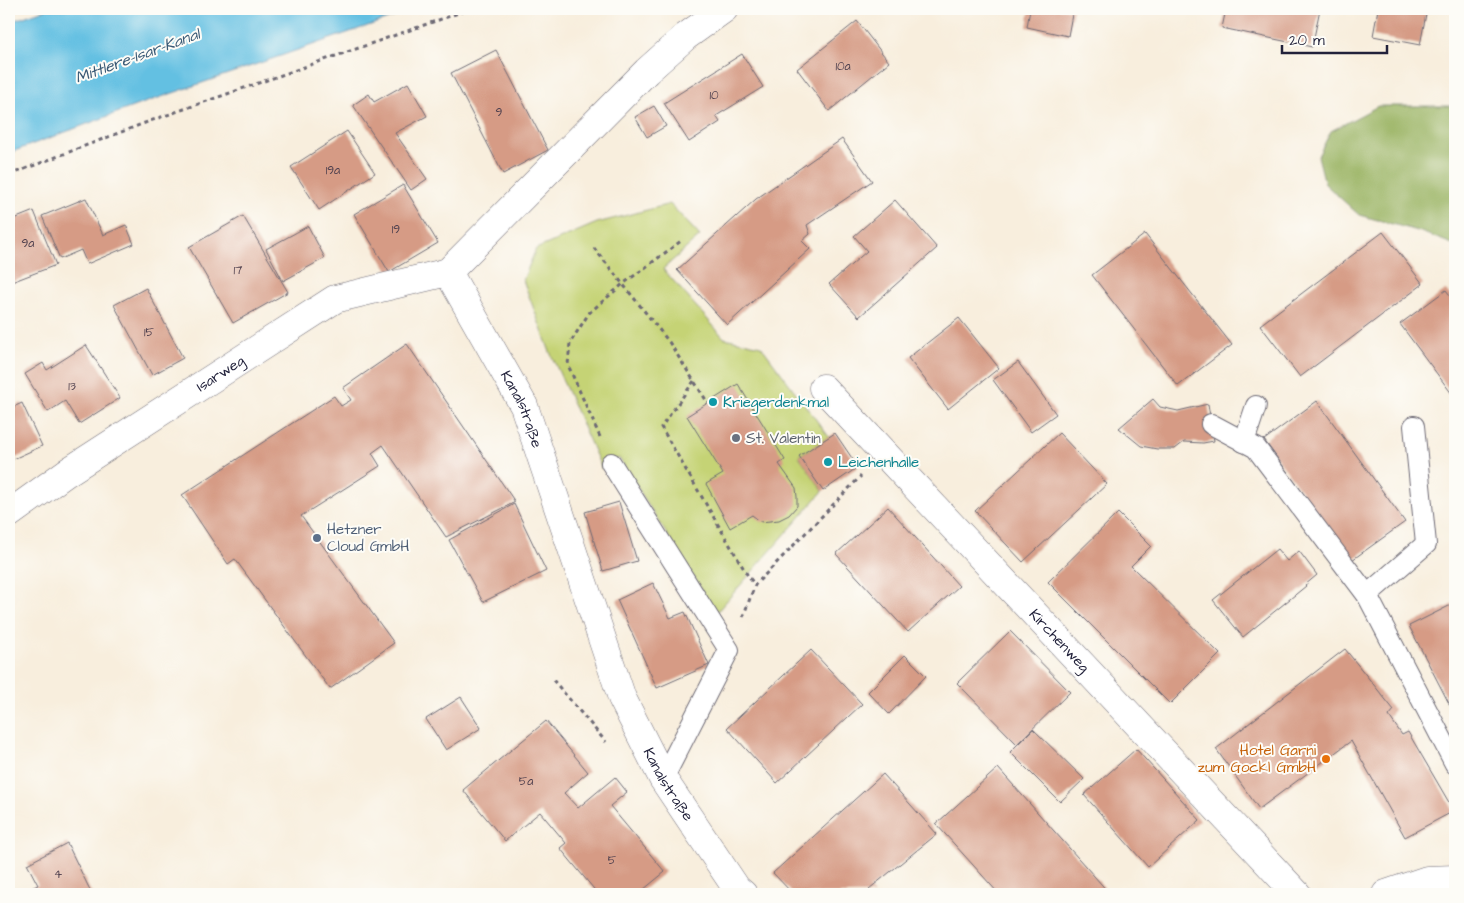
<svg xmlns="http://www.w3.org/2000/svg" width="1464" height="903" font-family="'Architects Daughter',sans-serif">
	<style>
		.green { fill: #c5d375; stroke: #747a58 }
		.forest { fill: #9cb566; stroke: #5f6c50 }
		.water { fill: #64c0e2; stroke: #43718e }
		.building { fill: #d69b85 }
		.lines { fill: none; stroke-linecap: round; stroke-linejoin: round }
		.service-casing { stroke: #6d6974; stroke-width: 22 }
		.minor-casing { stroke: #6d6974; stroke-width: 29 }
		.path { stroke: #6d6974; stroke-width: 3; stroke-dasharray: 4 4; stroke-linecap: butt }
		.service { stroke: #fff; stroke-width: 20 }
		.minor { stroke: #fff; stroke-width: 28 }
		.culture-dot { fill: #0f9aa8; stroke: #fdfcf7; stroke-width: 2 }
		.worship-dot { fill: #6b7280; stroke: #fdfcf7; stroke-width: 2 }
		.service-dot { fill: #5c6f8a; stroke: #fdfcf7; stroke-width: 2 }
		.food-dot { fill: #e8710a; stroke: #fdfcf7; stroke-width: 2 }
		.labels { text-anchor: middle; stroke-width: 4; stroke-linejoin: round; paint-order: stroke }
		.number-label { font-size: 12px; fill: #4f404e }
		.street-label { font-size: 15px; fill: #22223b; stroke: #fdfcf7 }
		.culture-label { font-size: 15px; fill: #0d838f; stroke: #fdfcf7; text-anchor: start }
		.worship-label { font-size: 15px; fill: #5b616d; stroke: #fdfcf7; text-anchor: start }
		.service-label { font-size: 15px; fill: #4e5e75; stroke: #fdfcf7; text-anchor: start }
		.food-label { font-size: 15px; fill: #c56008; stroke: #fdfcf7; text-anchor: end }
		.water-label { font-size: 16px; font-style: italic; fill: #395975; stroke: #fdfcf7 }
	</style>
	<rect width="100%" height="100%" fill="#fdfcf7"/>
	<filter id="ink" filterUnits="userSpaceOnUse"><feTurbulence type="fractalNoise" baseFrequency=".02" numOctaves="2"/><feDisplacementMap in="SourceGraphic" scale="10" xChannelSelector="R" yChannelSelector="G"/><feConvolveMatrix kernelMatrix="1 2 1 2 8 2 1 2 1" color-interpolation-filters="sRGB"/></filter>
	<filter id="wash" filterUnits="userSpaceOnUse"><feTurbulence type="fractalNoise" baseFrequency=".0096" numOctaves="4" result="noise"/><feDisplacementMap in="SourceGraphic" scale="20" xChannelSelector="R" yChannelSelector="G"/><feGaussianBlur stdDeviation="1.12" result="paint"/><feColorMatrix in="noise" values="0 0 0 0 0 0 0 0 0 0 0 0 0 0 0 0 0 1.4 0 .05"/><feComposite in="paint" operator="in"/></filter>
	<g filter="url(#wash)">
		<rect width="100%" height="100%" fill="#f8eedd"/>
		<polygon class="green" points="670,204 700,236 663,269 724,338 761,346 829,437 799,456 823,491 716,613 619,458 602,469 550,352 523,280 536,249 597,223"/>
		<polygon class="forest" points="1378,106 1455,106 1455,245 1418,231 1359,215 1325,184 1318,156 1331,131"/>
		<polygon class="water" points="47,9 417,9 138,105 9,153 9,22"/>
		<g id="blocks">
			<g class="building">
				<polygon points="1030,9 1073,9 1068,36 1027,27"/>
				<polygon points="1132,9 1147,9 1146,13"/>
				<polygon points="1226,9 1320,9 1312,47 1222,28"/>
				<polygon points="1378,9 1427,9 1420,45 1373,36"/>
				<polygon points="857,21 889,62 829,111 797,69"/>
				<polygon points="496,50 548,150 503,174 451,73"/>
				<polygon points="742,54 763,87 716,116 720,122 689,142 664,103"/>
				<polygon points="408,83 427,116 395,133 427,179 411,190 353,105 369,94 374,102"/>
				<polygon points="654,106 666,126 647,137 635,117"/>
				<polygon points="347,131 375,173 319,210 291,167"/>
				<polygon points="842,139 872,181 807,225 810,234 802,241 810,249 727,325 677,270 756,199"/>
				<polygon points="403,185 438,243 389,272 354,214"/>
				<polygon points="86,198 103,235 126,225 134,244 87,264 81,250 60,259 42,216"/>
				<polygon points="895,200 937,248 859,317 829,284 867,251 854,236"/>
				<polygon points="34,211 56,265 9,283 9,221"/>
				<polygon points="243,216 288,292 233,323 189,247"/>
				<polygon points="308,226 325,258 283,281 266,249"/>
				<polygon points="1383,232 1423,284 1300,377 1260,325"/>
				<polygon points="1145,234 1232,345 1178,386 1092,275"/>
				<polygon points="146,288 183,358 152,375 114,305"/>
				<polygon points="1446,290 1455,302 1455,398 1400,324"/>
				<polygon points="959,318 999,368 948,409 908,358"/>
				<polygon points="407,344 515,502 446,537 383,445 372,453 380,466 301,516 394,643 330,689 235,559 228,564 182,495 334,396 341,406 351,400 343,388"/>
				<polygon points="86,345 120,398 79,424 65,401 48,412 25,374 43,363 47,370"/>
				<polygon points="1018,362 1056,414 1031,432 993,380"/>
				<polygon points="738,384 785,460 779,464 796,488 797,497 797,506 789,515 779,520 761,522 752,515 730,528 706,484 723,474 687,416"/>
				<polygon points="1153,399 1160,407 1178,411 1208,404 1214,441 1203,443 1184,442 1175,449 1157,449 1141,446 1119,428"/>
				<polygon points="1317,401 1405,522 1352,560 1264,440"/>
				<polygon points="22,403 42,446 9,461 9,409"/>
				<polygon points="835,433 858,467 823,491 799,456"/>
				<polygon points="1059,433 1107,484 1023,562 975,511"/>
				<polygon points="619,502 637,561 603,571 585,512"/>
				<polygon points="514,504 546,571 483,602 449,540"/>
				<polygon points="888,507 959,586 908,632 836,554"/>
				<polygon points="1118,513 1151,546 1131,566 1220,654 1170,704 1048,582"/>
				<polygon points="1277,549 1287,561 1299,551 1317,575 1305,585 1306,586 1243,637 1213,600"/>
				<polygon points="653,583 670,618 685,612 709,665 657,688 617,600"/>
				<polygon points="1455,603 1455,715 1409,626"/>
				<polygon points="1010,631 1070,692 1017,744 957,683"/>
				<polygon points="1345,649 1394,710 1389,716 1402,735 1408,732 1454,811 1405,837 1351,741 1259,809 1216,749"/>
				<polygon points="811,650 862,704 777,783 727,728"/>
				<polygon points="905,655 926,676 889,714 868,692"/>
				<polygon points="461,697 481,728 446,750 426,719"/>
				<polygon points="546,721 588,772 564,793 578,808 615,777 627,792 610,806 665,872 638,894 598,894 560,848 566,843 540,812 505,841 463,790"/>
				<polygon points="1033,729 1084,779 1060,802 1010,752"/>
				<polygon points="1136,749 1200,820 1148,867 1084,795"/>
				<polygon points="998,768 1110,894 999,894 973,865 936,824"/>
				<polygon points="883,774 937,834 869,889 874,894 793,894 773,873"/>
				<polygon points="67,843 92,894 18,894 38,885 27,864"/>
			</g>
		</g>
	</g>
	<g filter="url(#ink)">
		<use href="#blocks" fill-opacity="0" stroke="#6d6974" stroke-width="1"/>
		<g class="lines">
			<g class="service-casing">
				<g id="service">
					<polyline points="1211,424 1256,448 1367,595 1455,764"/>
					<polyline points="1244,442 1256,406"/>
					<polyline points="611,463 729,650 663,779"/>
					<polyline points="1367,595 1426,544 1414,426"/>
				</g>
			</g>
			<g class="minor-casing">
				<g id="minor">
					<path id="s1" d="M724,9L685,37L647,71L448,272L524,406L622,698L663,779L737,889L743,894"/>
					<path id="s2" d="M823,388L1297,894"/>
					<path id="s3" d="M9,514L66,473L335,299L448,272"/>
					<polyline points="1386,894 1427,880 1455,879"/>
				</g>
			</g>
			<g class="path">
				<polyline points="9,175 150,121 470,9"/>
				<polyline points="594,248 669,342 708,403"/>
				<polyline points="694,381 661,427 748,576 755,585"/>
				<polyline points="600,437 568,365 570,343 589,313 623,284 681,241"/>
				<polyline points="743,617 755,585 861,476"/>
				<polyline points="553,680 606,742"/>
			</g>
			<use href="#service" class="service"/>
			<use href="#minor" class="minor"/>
		</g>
	</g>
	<g class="culture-dot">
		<circle cx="713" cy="402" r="5"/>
		<circle cx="828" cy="462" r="5"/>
	</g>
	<circle class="worship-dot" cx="736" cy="438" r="5"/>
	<circle class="service-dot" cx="317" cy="538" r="5"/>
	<circle class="food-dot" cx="1326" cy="759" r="5"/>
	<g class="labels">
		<g class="number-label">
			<text x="843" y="70">10a</text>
			<text x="714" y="99">10</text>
			<text x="499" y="116">9</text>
			<text x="333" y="174">19a</text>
			<text x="396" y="233">19</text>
			<text x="28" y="247">9a</text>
			<text x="238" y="274">17</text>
			<text x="149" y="336">15</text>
			<text x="72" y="390">13</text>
			<text x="526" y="785">5a</text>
			<text x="612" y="864">5</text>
			<text x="58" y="878">4</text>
		</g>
		<g class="street-label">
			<text dy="5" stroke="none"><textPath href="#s3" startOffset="254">Isarweg</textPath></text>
			<text dy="5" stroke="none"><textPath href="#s1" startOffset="538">Kanalstraße</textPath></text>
			<text dy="5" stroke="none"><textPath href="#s2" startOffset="346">Kirchenweg</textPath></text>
			<text dy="5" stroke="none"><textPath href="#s1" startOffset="942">Kanalstraße</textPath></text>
		</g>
		<g class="culture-label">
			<text x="723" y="407">Kriegerdenkmal</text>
			<text x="838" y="467">Leichenhalle</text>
		</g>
		<g class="worship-label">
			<text x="746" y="443">St. Valentin</text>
		</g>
		<g class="service-label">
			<text x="327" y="534">Hetzner<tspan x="327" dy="17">Cloud GmbH</tspan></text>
		</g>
		<g class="food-label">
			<text x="1316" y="755">Hotel Garni<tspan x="1316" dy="17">zum Gockl GmbH</tspan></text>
		</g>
		<g class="water-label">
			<text transform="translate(137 55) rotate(-20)" y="6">Mittlere-Isar-Kanal</text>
		</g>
	</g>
	<rect width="1464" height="903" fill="none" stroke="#fdfcf7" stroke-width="30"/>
	<path d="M1282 45v8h105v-8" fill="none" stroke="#22223b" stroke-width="2.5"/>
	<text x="1289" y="45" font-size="15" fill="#22223b" stroke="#fdfcf7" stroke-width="4" paint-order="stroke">20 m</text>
</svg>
